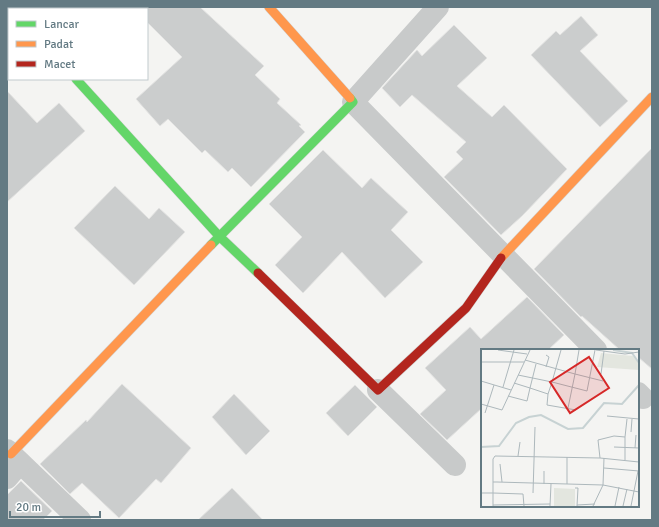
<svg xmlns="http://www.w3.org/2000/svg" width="659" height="527" font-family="Signika,sans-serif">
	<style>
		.building { fill: #cbcdcd; stroke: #e3e3e2 }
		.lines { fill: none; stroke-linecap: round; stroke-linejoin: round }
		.fast-casing { stroke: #d0d2d2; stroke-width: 10 }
		.slow-casing { stroke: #d0d2d2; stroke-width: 10 }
		.jam-casing { stroke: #d0d2d2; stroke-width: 10 }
		.street { stroke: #c8caca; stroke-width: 22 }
		.fast { stroke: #63d668; stroke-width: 9 }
		.slow { stroke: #ff974d; stroke-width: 9 }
		.jam { stroke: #b3261e; stroke-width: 9 }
		.inset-river { fill: none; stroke: #c7d2d3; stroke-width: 2 }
		.inset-road { fill: none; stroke: #adb8bc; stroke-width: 1 }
		.view { fill: #d62828; fill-opacity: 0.15; stroke: #d62828; stroke-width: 2 }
		.inset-edge { fill: none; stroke: #637a83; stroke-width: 2 }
	</style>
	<rect width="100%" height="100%" fill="#f4f4f2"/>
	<g class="building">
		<polygon points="132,7 200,7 264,66 255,75 280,99 277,103 301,125 299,126 305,132 251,187 232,168 228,172 205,150 202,153 168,119 160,126 136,99 182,57 147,22 147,9 134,9"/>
		<polygon points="581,16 598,35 580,51 628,101 600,127 531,55 556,31 560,35"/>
		<polygon points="454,25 487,58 457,86 492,117 504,105 567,169 522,216 501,235 444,177 463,159 456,152 466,142 412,95 400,107 382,88 417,50 422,56"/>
		<polygon points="7,91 37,123 59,103 85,131 7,202"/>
		<polygon points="652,148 652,369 638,357 638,350 620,350 582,316 581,317 534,269"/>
		<polygon points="323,150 362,188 371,178 408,212 391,230 423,262 385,298 342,252 303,293 275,265 302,237 269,204"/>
		<polygon points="115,186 149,219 159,208 185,232 134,285 74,228"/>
		<polygon points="527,297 564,335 548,350 482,350 482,408 447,440 420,414 446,390 425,368 470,327 481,339"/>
		<polygon points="122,384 191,448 161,483 156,479 119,518 82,483 70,494 40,464 86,420 87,422"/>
		<polygon points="355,385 377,407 348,436 326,413"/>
		<polygon points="234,394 270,431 246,455 212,417"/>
		<polygon points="21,481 52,511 43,520 7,520 7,495"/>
		<polygon points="232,488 263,520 198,520"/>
	</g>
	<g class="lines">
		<g class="fast-casing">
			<g id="fast">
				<polyline points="76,79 219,236 258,273"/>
				<polyline points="211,245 353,102 350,98"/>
			</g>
		</g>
		<g class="slow-casing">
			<g id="slow">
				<polyline points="269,7 350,98"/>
				<polyline points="501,258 652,97"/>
				<polyline points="11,454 211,245"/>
			</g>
		</g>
		<g class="jam-casing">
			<polyline id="jam" points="258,273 378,390 466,308 501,258"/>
		</g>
		<g class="street">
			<polyline points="438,7 353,102 596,350"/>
			<polyline points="22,9 25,7"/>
			<polyline points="7,22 9,20"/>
			<polyline points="378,390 455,465"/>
			<polyline points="638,393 643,398"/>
			<polyline points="7,450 80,520"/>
			<polyline points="7,478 20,463"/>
		</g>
		<use href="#fast" class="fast"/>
		<use href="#slow" class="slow"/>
		<use href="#jam" class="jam"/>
	</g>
	<g transform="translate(481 349)">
		<rect width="158" height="158" fill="#f4f4f2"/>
		<path d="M120,4L152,7L158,15V21L116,18ZM73,139L94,140V157H73Z" fill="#e3e6df"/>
		<path class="inset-river" d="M132,1L151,4L158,14M0,98L18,97L35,74L48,68L60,66L87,80L102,79L123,54L141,55L158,36"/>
		<path class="inset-road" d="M17,1L46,5M80,1L71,33L106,42L114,1M98,1L94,25L122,32M115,1L144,5L158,3M65,6L68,8L65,18M44,11L94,25L87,59M0,13H43M55,15L49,39L67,45L66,56L95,61M120,25L123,2M37,26L71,33L67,45M0,32L30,41M22,38L33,1M27,47L46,52L49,39L33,34M0,55L21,61L49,1M4,64L13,36M126,67L158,70M150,83L151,70M144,88L146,70M133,98L158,99M154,99L155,86M37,107L39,93M86,108V135M119,109L117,91L133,87L144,88V111M19,115L21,133M123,119L158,122M12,133V110L14,107L119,109L158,113M63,135V122M94,139H97L96,157M0,144H12V133H16L122,136L158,143M52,144L54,78M12,156L69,155M96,156L114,155M12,157V144L42,145L43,157M69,157L70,135M112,157L122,136L123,109M134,157L138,138M142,157L146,140M150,157L157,122"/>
		<path class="view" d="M108,8L128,39L89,64L69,33Z"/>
		<rect width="158" height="158" class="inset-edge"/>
	</g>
	<rect width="659" height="527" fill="none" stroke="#637a83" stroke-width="16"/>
	<rect x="8" y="8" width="140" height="72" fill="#ffffff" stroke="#c1cacd"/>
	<rect x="16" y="21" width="20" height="6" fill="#63d668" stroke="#c1cacd"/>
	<text x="44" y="28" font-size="12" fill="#637a83">Lancar</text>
	<rect x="16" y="41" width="20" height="6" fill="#ff974d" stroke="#c1cacd"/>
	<text x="44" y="48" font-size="12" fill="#637a83">Padat</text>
	<rect x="16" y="61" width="20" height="6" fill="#b3261e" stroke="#c1cacd"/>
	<text x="44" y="68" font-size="12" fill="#637a83">Macet</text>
	<path d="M10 511v6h90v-6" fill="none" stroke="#637a83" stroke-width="2"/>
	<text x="16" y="511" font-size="12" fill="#637a83" stroke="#ffffff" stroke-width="3" paint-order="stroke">20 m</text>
</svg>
